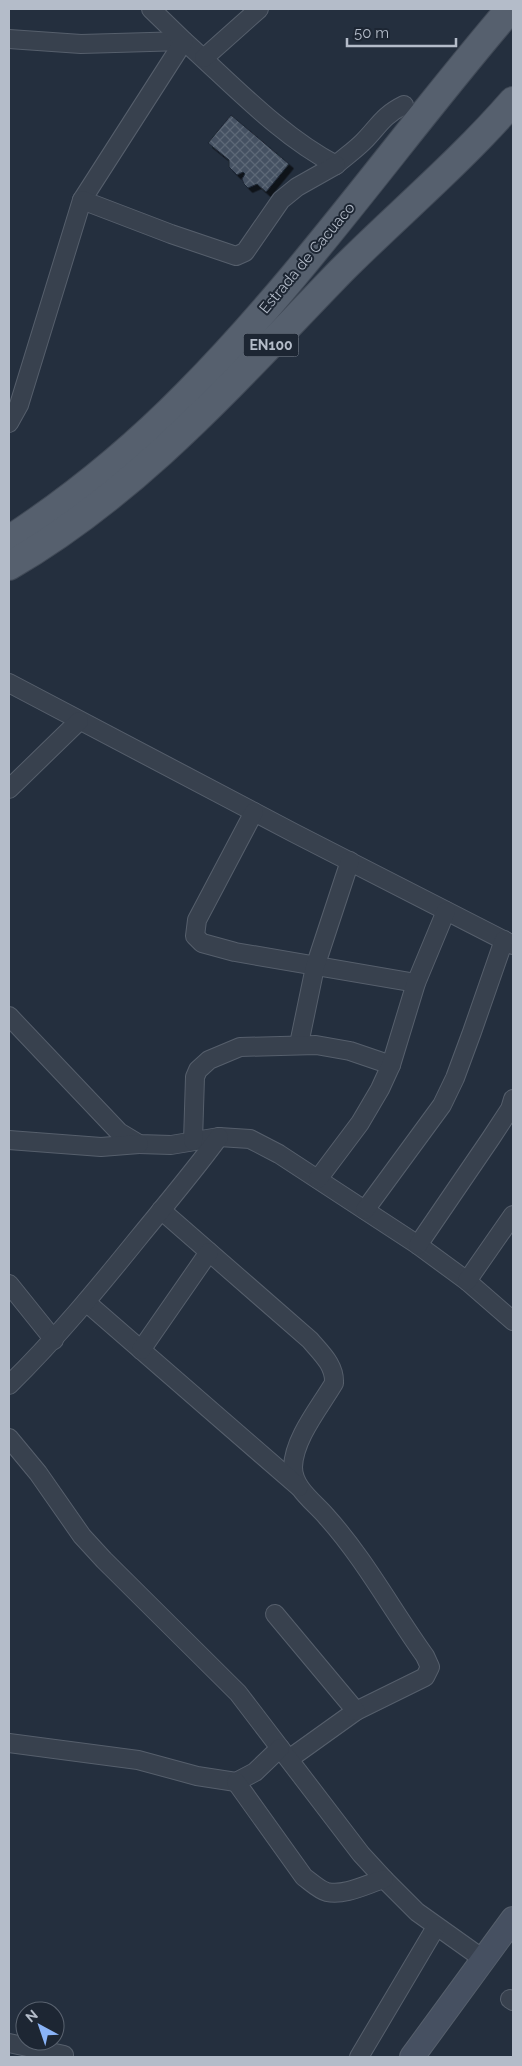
<svg xmlns="http://www.w3.org/2000/svg" width="522" height="2066" font-family="Raleway,sans-serif">
	<style>
		.building { fill: url(#building-cross-hatch); stroke: #1f2835; filter: url(#shadow) }
		.lines { fill: none; stroke-linecap: round; stroke-linejoin: round }
		.street-casing { stroke: #565f6c; stroke-width: 20 }
		.secondary-casing { stroke: #565f6c; stroke-width: 26 }
		.primary-casing { stroke: #414a57; stroke-width: 30 }
		.street { stroke: #38414e; stroke-width: 18 }
		.secondary { stroke: #465061; stroke-width: 24 }
		.primary { stroke: #56606e; stroke-width: 28 }
		.labels { text-anchor: middle; stroke-width: 4; stroke-linejoin: round; paint-order: stroke }
		.shield { fill: #1d2633; stroke: #878f9c; stroke-width: 1 }
		.shield-label { font-size: 14px; font-weight: bold; fill: #b4bcc9 }
		.street-label { font-size: 15px; fill: #b4bcc9; stroke: #1d2633 }
	</style>
	<defs>
		<pattern id="building-cross-hatch" width="8" height="8" patternUnits="userSpaceOnUse" patternTransform="scale(1.25)"><rect width="8" height="8" fill="#455162"/><path d="M0 0l8 8M0 8l8-8" fill="none" stroke="#5d6877"/></pattern>
		<filter id="shadow"><feDropShadow dx="4.5" dy="4.5" stdDeviation="0" flood-color="#0009"/></filter>
	</defs>
	<rect width="100%" height="100%" fill="#242f3e"/>
	<polygon class="building" points="231,115 289,164 266,192 257,184 248,188 244,184 242,179 245,174 243,172 237,175 229,167 229,160 208,143"/>
	<g class="lines">
		<g class="street-casing">
			<g id="street">
				<path d="M9,39L81,44L184,41C231,83 280,136 336,165C345,157 355,150 363,142C379,126 382,116 404,105"/>
				<polyline points="204,58 259,9"/>
				<polyline points="82,200 184,41 151,9"/>
				<polyline points="9,423 19,405 82,200 171,234 236,256 245,252 281,200 297,187 336,165"/>
				<polyline points="9,683 294,833 513,945"/>
				<polyline points="9,789 79,721"/>
				<polyline points="254,812 197,920 195,936 202,943 235,952 416,983"/>
				<polyline points="9,1016 119,1132 139,1144 171,1145 219,1137 250,1139 279,1154 418,1245 467,1281 513,1321"/>
				<polyline points="299,1044 315,967 350,861"/>
				<polyline points="9,1140 101,1147 139,1144"/>
				<polyline points="193,1141 195,1077 198,1070 209,1060 240,1047 316,1045 350,1051 391,1065"/>
				<polyline points="318,1179 360,1123 380,1089 391,1065 416,983 446,911"/>
				<path d="M161,1210L310,1340C321,1353 335,1365 334,1383C320,1407 294,1438 293,1467C293,1488 314,1502 326,1516C364,1558 392,1610 425,1656L430,1667L425,1677L356,1711L289,1759"/>
				<polyline points="365,1210 442,1105 455,1078 472,1032 504,940"/>
				<polyline points="418,1245 491,1138 510,1109 513,1099"/>
				<polyline points="467,1281 513,1215"/>
				<polyline points="9,1284 54,1340"/>
				<polyline points="86,1302 299,1487"/>
				<polyline points="141,1350 209,1252"/>
				<path d="M9,1385C56,1339 98,1288 140,1236C167,1203 194,1171 219,1137"/>
				<polyline points="9,1438 38,1473 82,1536 104,1560 238,1693 361,1854 384,1879 417,1912 483,1959"/>
				<polyline points="275,1614 356,1711"/>
				<polyline points="9,1743 138,1760 197,1776 236,1782 255,1772 280,1748"/>
				<path d="M236,1782L304,1877C310,1881 319,1890 327,1892C345,1896 367,1884 384,1879"/>
				<polyline points="510,1999 513,2001"/>
				<polyline points="9,2043 64,2055"/>
				<polyline points="359,2057 436,1927"/>
			</g>
		</g>
		<g class="secondary-casing">
			<polyline id="secondary" points="412,2057 513,1919"/>
		</g>
		<g class="primary-casing">
			<g id="primary">
				<path d="M9,540C73,498 133,449 187,394C305,275 401,136 510,9"/>
				<path d="M9,566C140,490 237,378 341,271C398,214 460,162 513,101"/>
			</g>
		</g>
		<use href="#street" class="street"/>
		<use href="#secondary" class="secondary"/>
		<use href="#primary" class="primary"/>
	</g>
	<g class="labels">
		<rect class="shield" x="243.5" y="333.5" width="55" height="23" rx="4"/>
		<g class="shield-label">
			<text x="271" y="350">EN100</text>
		</g>
		<g class="street-label">
			<text transform="translate(307 258) rotate(-50)" y="5">Estrada de Cacuaco</text>
		</g>
	</g>
	<rect width="522" height="2066" fill="none" stroke="#b4bcc9" stroke-width="20"/>
	<g transform="translate(40 2026) rotate(320)"><circle r="24" fill="#1d2633" stroke="#59626f"/>
	<path d="M0-4L9 19L0 12L-9 19Z" fill="#8ab4f8"/>
	<text y="-8" font-size="14" font-weight="bold" text-anchor="middle" fill="#b4bcc9">N</text>
	</g>
	<path d="M347 38v8h109v-8" fill="none" stroke="#b4bcc9" stroke-width="2.5"/>
	<text x="354" y="38" font-size="15" fill="#b4bcc9" stroke="#1d2633" stroke-width="4" paint-order="stroke">50 m</text>
</svg>
